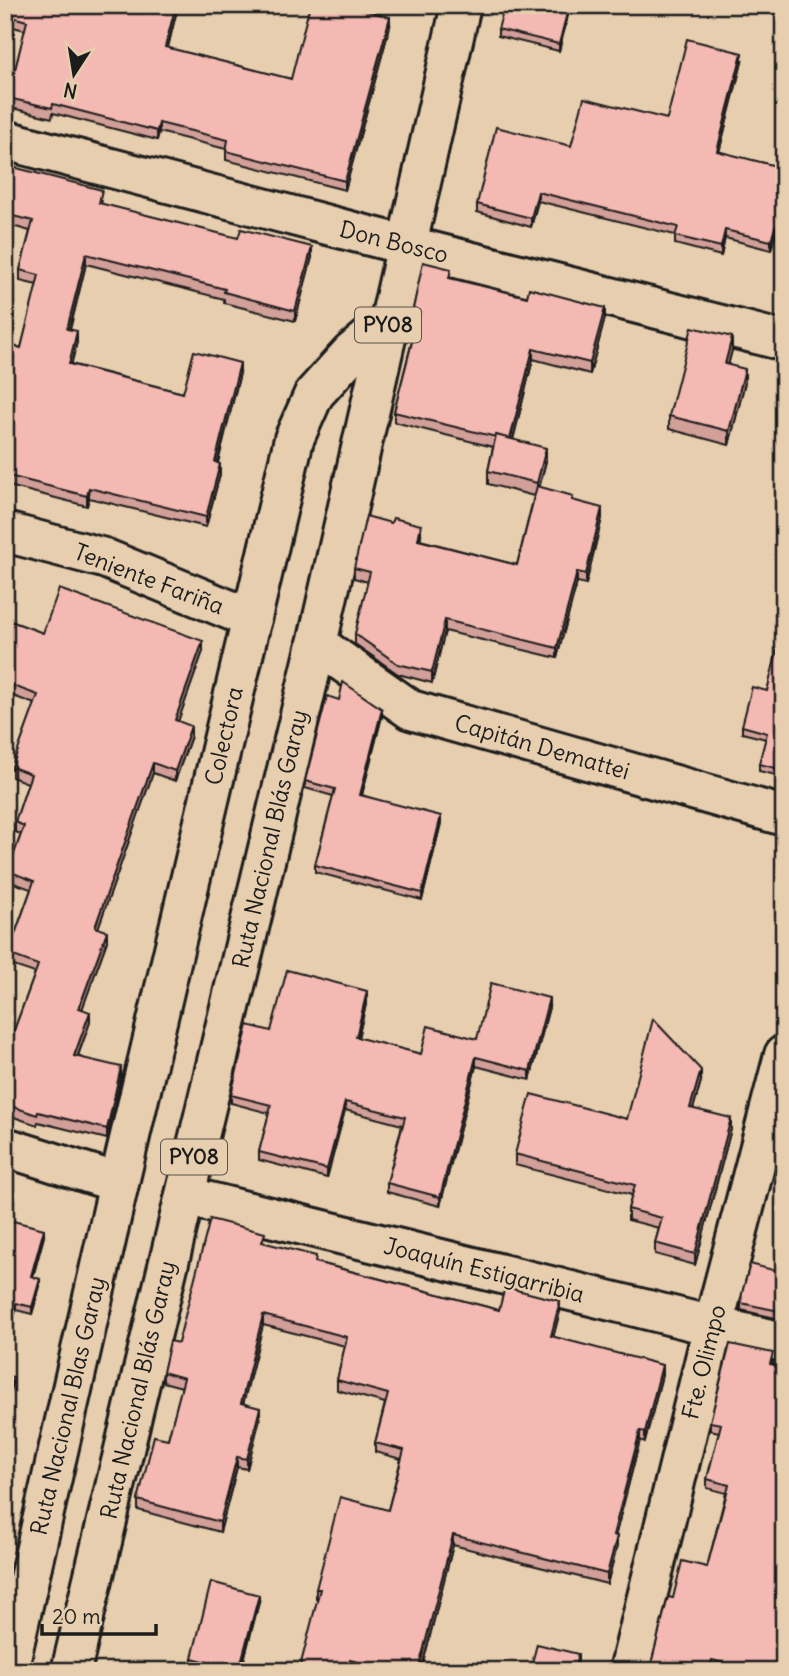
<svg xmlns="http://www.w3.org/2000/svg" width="789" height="1676" font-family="Delius,sans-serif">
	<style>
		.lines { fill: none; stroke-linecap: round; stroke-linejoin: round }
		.minor-casing { stroke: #1c1c1c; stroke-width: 44 }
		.secondary-casing { stroke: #1c1c1c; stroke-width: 44 }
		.trunk-casing { stroke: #1c1c1c; stroke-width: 44 }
		.minor { stroke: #e7ceaf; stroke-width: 38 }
		.secondary { stroke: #e7ceaf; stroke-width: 38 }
		.trunk { stroke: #e7ceaf; stroke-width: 38 }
		.wall { fill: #d29f99; stroke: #1c1c1c; stroke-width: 2 }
		.shaded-wall { fill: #ab827d; stroke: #1c1c1c; stroke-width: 2 }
		.building { fill: #f4b9b2; stroke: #1c1c1c; stroke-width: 2 }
		.labels { text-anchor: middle; stroke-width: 5; stroke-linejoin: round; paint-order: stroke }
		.shield { fill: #e7ceaf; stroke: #595148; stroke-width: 2 }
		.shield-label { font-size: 21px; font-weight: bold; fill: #1c1c1c }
		.street-label { font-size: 23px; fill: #1c1c1c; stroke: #e7ceaf }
	</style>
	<rect width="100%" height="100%" fill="#e7ceaf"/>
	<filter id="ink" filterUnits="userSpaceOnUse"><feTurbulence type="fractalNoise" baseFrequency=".0143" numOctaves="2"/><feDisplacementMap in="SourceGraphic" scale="14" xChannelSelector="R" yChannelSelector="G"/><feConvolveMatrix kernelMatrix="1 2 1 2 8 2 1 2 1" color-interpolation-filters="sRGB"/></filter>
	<g filter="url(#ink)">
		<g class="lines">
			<g class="minor-casing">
				<g id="minor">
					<polyline points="5,140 358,233 784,341"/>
					<polyline points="5,532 104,558 252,619"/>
					<polyline points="317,644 411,710 784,816"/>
					<polyline points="5,1147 119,1183"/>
					<polyline points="185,1196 713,1326 784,1342"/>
					<polyline points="629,1671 713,1326 784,1055"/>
				</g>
			</g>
			<g class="secondary-casing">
				<polyline id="secondary" points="8,1671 119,1183 294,439 314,394 351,353 389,321"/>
			</g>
			<g class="trunk-casing">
				<polyline id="trunk" points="71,1671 317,644 461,5"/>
			</g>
			<use href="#minor" class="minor"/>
			<use href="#secondary" class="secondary"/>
			<use href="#trunk" class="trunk"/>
		</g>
		<g class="wall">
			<polygon points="5,5 178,5 168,48 291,79 390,26 345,190 226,160 226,149 159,132 157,140 53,113 52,118 8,107 8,98 25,30 5,25"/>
			<polygon points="570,5 559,51 498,36 498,29"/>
			<polygon points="742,62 719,152 784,168 784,238 775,235 771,250 725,238 721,256 675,244 675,235 538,201 531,227 477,212 477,204 571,146 667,119"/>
			<polygon points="5,165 102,200 101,204 312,257 295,321 224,303 224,299 86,264 70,330 77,342 71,364 183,393 240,373 218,463 220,474 206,527 89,498 87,506 5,485 5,344 21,348 37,285 20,281 20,270 30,231 5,224"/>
			<polygon points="451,278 605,318 590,374 533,359 513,440 546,461 539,487 573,501 602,518 586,584 577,582 557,658 445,631 432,683 398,674 355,644 355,634 368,582 354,578 354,568 421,535 420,540 517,565 534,496 488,484 488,471 493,447 394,422 394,412 417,321 413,319 413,309"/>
			<polygon points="732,350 728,365 745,382 729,445 669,429 669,416"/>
			<polygon points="5,619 43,633 203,651 178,721 191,736 175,781 153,773 98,928 107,941 82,1009 90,1022 78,1056 121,1077 107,1139 38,1122 37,1125 5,1114 5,1055 35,973 8,964 8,954 31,889 8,881 8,871 21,834 15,832 15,822 28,783 12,777 12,767 35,704 5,693"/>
			<polygon points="784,632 784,777 759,771 759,764 766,739 742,733 742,726 767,691"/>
			<polygon points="382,716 362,795 441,823 422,900 315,872 315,865 333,796 305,788 305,781"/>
			<polygon points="367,1000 358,1038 421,1054 477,1039 549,1007 530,1080 476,1066 440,1206 387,1192 387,1183 402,1125 345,1110 327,1178 259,1160 259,1152 269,1113 231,1103 231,1095 271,1031"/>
			<polygon points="701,1081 693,1109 731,1129 695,1265 655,1254 655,1243 659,1228 628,1220 628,1209 632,1195 515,1165 515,1154 627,1119"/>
			<polygon points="44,1236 33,1277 40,1286 32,1314 16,1310 5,1250"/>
			<polygon points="264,1243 316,1262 499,1310 560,1311 553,1337 662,1375 645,1442 640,1440 615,1536 617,1546 607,1584 453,1545 421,1671 353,1671 350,1670 318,1599 316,1599 316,1589 388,1510 401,1459 375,1452 375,1443 385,1403 337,1390 337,1380 345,1346 263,1325 243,1403 260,1418 247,1469 237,1467 220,1532 138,1510 138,1500 168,1439 182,1387 163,1382 163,1372 178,1343"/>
			<polygon points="784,1273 784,1320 741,1310 741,1303"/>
			<polygon points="773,1362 784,1671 721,1671 712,1669 711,1671 648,1671 650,1668 673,1598 707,1567 726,1493 707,1488 707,1479 719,1432 710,1430 710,1422"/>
			<polygon points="259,1602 241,1671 215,1671 192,1665 192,1658"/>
		</g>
		<g class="shaded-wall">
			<polygon points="176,5 178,5 178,7 165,56 165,47"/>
			<polygon points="569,5 570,5 570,8 559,51 559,44"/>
			<polygon points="390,17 390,26 345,190 345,181"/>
			<polygon points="742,53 742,62 717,160 717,151"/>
			<polygon points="159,123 159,132 157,140 157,131"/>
			<polygon points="538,192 538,201 531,227 531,218"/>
			<polygon points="775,227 775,235 771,250 771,241"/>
			<polygon points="725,230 725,238 721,256 721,247"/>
			<polygon points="312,247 312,257 295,321 295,311"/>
			<polygon points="86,254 86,264 67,339 67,329"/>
			<polygon points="605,308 605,318 590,374 590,363"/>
			<polygon points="77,331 77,342 69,374 69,364"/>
			<polygon points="732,337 732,350 725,377 725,364"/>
			<polygon points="533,349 533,359 510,451 510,441"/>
			<polygon points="240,363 240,373 215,472 215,462"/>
			<polygon points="745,369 745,382 729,445 729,431"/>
			<polygon points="546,448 546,461 537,497 537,483"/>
			<polygon points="220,464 220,474 206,527 206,517"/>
			<polygon points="89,488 89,498 87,506 87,496"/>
			<polygon points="602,508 602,518 586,584 586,574"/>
			<polygon points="421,525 421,535 418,550 418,540"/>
			<polygon points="577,572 577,582 557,658 557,648"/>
			<polygon points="445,620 445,631 432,683 432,672"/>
			<polygon points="203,641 203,651 175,730 175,720"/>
			<polygon points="382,709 382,716 360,802 360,795"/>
			<polygon points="191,726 191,736 175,781 175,771"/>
			<polygon points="153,763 153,773 95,937 95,927"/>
			<polygon points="441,816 441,823 422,900 422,893"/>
			<polygon points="107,931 107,941 79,1018 79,1008"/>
			<polygon points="367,991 367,1000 356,1046 356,1037"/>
			<polygon points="549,998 549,1007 530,1080 530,1071"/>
			<polygon points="90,1012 90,1022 74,1066 74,1056"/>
			<polygon points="476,1057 476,1066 440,1206 440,1197"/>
			<polygon points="121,1067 121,1077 107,1139 107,1129"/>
			<polygon points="701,1070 701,1081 690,1119 690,1108"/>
			<polygon points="345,1102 345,1110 327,1178 327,1169"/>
			<polygon points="731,1118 731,1129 695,1265 695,1254"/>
			<polygon points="44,1229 44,1236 31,1283 31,1276"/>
			<polygon points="40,1279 40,1286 32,1314 32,1307"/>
			<polygon points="560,1301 560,1311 551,1346 551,1336"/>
			<polygon points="16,1303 16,1310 5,1348 5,1341"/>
			<polygon points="263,1315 263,1325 241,1413 241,1403"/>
			<polygon points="662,1365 662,1375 645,1442 645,1432"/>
			<polygon points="13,1377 13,1384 5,1411 5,1404"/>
			<polygon points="260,1408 260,1418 247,1469 247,1459"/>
			<polygon points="640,1431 640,1440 613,1545 613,1535"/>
			<polygon points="237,1457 237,1467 220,1532 220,1522"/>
			<polygon points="453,1535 453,1545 421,1671 418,1671"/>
			<polygon points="617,1536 617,1546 607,1584 607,1574"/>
			<polygon points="259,1595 259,1602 241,1671 239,1671"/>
			<polygon points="578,1654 578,1668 577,1671 574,1671"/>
		</g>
		<g class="building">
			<polygon points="5,5 176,5 165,47 291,79 310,5 345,5 390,17 345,181 226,151 228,140 159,123 157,131 53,104 52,108 8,98 27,21 5,15"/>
			<polygon points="505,5 569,5 559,44 498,29"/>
			<polygon points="687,39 742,53 717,151 784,168 784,229 775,227 771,241 725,230 721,247 675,236 678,227 538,192 531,218 477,204 496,127 571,146 584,98 667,119"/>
			<polygon points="5,165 102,190 99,203 238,238 241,229 312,247 295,311 224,292 225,289 86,254 67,329 77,331 69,364 183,393 194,351 240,363 215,462 220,464 206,517 89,488 87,496 5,475 5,344 21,348 39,275 20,270 33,221 5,214"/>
			<polygon points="423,262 451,269 449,278 527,297 529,288 605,308 590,363 533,349 510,439 496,435 496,437 394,412 420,311 413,309"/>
			<polygon points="692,327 732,337 725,364 745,369 729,431 669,416"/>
			<polygon points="496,435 546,448 537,483 488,471"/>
			<polygon points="537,486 573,496 572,500 602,508 586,574 577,572 557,648 445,620 432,672 398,664 355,634 370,572 354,568 366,516 391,523 393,518 421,525 418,540 517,565"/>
			<polygon points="59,589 203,641 175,720 191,726 175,771 153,763 95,927 107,931 79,1008 90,1012 74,1056 121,1067 107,1129 38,1112 37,1115 5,1104 5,1085 8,1078 5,1077 5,1055 38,965 8,954 34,881 8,871 24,826 15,822 31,774 12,767 38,695 5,683 5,619 43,633"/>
			<polygon points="782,631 784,632 784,770 759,764 767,733 742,726 752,687 767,691"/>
			<polygon points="343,682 382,709 360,795 441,816 422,893 315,865 335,789 305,781 327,696 339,700"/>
			<polygon points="287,970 367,991 356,1037 421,1054 428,1026 477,1039 491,983 549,998 530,1071 476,1057 440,1197 387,1183 405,1117 345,1102 327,1169 259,1152 271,1105 231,1095 248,1025 271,1031"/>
			<polygon points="653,1019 701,1070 690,1108 731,1118 695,1254 655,1243 662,1218 628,1209 635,1185 515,1154 531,1094 627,1119"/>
			<polygon points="210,1219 265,1233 262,1242 316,1256 315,1262 499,1310 505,1287 560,1301 551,1336 662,1365 645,1432 640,1431 613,1535 617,1536 607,1574 453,1535 418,1671 392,1671 350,1660 347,1671 299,1671 320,1589 316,1589 340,1497 388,1510 404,1450 375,1443 388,1394 337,1380 347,1337 263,1315 241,1403 260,1408 247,1459 237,1457 220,1522 138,1500 154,1436 168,1439 184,1378 163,1372 170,1341 178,1343"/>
			<polygon points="13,1221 44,1229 31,1276 40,1279 32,1307 16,1303 5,1341 5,1250"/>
			<polygon points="750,1264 784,1273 784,1312 741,1303 742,1293"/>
			<polygon points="730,1344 773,1353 770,1364 784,1367 784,1671 756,1671 712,1660 709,1671 648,1671 650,1668 668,1597 673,1598 682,1561 707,1567 729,1485 707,1479 721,1424 710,1422"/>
			<polygon points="5,1375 13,1377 5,1404"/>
			<polygon points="211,1582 259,1595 239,1670 192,1658"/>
			<polygon points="537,1644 578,1654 574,1671 530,1671"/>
		</g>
	</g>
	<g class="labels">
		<g class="shield">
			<rect x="355" y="307.5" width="66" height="35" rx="5"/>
			<rect x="161" y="1139.5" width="66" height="35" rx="5"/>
		</g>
		<g class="shield-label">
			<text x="388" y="332">PY08</text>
			<text x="194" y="1164">PY08</text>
		</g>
		<g class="street-label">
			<text transform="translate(394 242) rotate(14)" y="8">Don Bosco</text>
			<text transform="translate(149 579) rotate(21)" y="8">Teniente Fariña</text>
			<text transform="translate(224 736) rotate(-77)" y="8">Colectora</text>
			<text transform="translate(542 747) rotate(16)" y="8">Capitán Demattei</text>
			<text transform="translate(270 839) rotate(-77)" y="8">Ruta Nacional Blás Garay</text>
			<text transform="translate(484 1270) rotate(14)" y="8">Joaquín Estigarribia</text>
			<text transform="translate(704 1362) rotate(-76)" y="8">Fte. Olimpo</text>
			<text transform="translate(138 1390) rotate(-77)" y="8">Ruta Nacional Blás Garay</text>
			<text transform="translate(68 1406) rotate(-77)" y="8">Ruta Nacional Blas Garay</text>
		</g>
	</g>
	<rect width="789" height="1676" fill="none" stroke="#e7ceaf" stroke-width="28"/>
	<rect x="14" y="14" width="761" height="1648" fill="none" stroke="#1c1c1c" stroke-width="2.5" filter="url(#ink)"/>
	<g transform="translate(74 74) rotate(192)" stroke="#e7ceaf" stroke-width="5" paint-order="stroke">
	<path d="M0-5L12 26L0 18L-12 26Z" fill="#1c1c1c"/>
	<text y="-10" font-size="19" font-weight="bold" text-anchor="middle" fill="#1c1c1c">N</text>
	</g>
	<path d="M42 1624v10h114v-10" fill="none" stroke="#1c1c1c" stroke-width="3.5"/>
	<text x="52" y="1624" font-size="21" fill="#1c1c1c" stroke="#e7ceaf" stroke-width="5" paint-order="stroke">20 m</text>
</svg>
